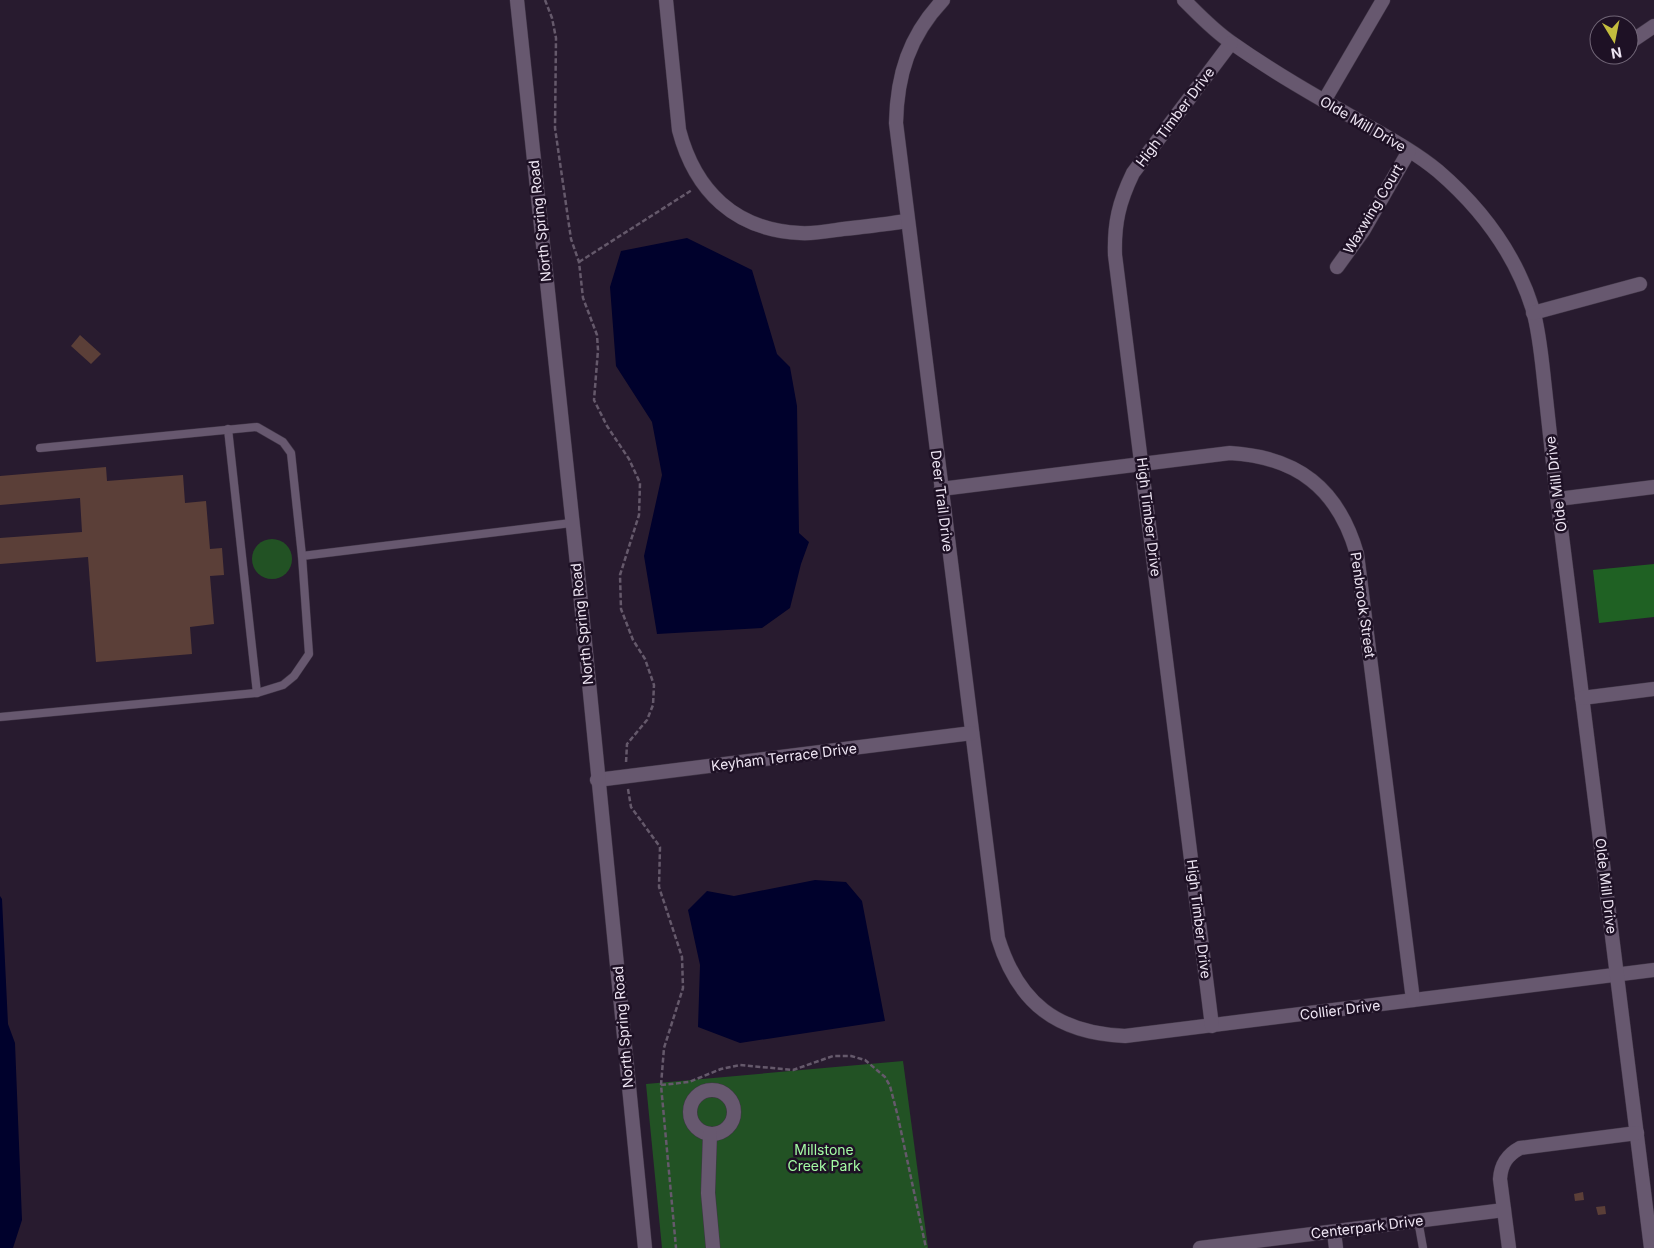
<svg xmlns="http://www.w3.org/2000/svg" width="1654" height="1248" font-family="Inter,sans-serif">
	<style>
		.green { fill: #225224 }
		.forest { fill: #1f6123 }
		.water { fill: #00012c }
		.building { fill: #5b3f38 }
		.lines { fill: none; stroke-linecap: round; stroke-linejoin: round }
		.service-casing { stroke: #413647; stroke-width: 9 }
		.minor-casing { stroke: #413647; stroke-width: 15 }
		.secondary-casing { stroke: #413647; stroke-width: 15 }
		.path { stroke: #65596b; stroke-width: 2.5; stroke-dasharray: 5 2.5; stroke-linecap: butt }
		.service { stroke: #67586f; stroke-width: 8 }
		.minor { stroke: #67586f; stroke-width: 14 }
		.secondary { stroke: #67586f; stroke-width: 14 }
		.labels { text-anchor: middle; stroke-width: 5; stroke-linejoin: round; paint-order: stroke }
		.street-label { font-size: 14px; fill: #eee5f3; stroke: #1e1125 }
		.park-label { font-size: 14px; fill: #a4fca4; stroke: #1e1125 }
	</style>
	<rect width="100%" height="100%" fill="#281b2f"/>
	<g class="green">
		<circle cx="272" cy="559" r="20"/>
		<polygon points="903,1061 928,1248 662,1248 646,1084"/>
	</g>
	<polygon class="forest" points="1654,564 1654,617 1599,623 1593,570"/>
	<g class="water">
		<polygon points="687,238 752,270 777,354 790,367 797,406 799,533 809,542 801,564 790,608 762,628 657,634 644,556 662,475 652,422 616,366 610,287 621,251"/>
		<polygon points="815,880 846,882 862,901 885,1021 740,1043 698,1027 700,965 688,910 707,891 734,896"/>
		<polygon points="0,896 2,899 8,1024 15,1043 22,1220 13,1248 0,1248"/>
	</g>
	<g class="building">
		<polygon points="80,335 101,354 91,364 71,346"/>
		<polygon points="106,467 107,481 183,475 185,503 206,501 210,549 222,548 224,575 210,576 214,624 190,627 192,654 96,662 88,557 0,564 0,538 82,532 80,498 0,505 0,476"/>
		<polygon points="1583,1192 1584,1200 1575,1201 1574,1194"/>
		<polygon points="1605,1206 1606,1214 1598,1215 1596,1207"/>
	</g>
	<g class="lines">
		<g class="service-casing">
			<g id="service">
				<polyline points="228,429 257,693"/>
				<polyline points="302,556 571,523"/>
				<polyline points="0,717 257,693 283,685 294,676 309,654 302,556 291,453 283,442 257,427 40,448"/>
				<polyline points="1418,1220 1423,1248"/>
			</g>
		</g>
		<g class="minor-casing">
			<g id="minor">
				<path d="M666,0L679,130C695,191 735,230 800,233C814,234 829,231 843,229C864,227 886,224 907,221"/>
				<path d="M943,0C909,36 897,75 896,123L998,938C1018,1003 1057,1033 1125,1036L1654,970"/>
				<path d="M1184,0C1199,15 1214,31 1232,43C1273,72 1317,97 1361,122C1387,137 1415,152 1438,171C1481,208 1516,255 1533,310C1540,335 1542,363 1545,389C1548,416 1551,444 1554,472L1651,1248"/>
				<polyline points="1629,43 1654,26"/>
				<polyline points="1324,101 1383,0"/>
				<polyline points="1337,267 1363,231 1409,151"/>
				<polyline points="1533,313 1640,284"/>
				<path d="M941,489L1230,453C1297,457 1338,488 1357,554L1413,1000"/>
				<polyline points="1558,499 1654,487"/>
				<polyline points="1582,698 1654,689"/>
				<polyline points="597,780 972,733"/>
				<path d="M1212,1026L1115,255C1114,223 1119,202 1133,173L1231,43"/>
				<circle cx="712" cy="1112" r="22"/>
				<polyline points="710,1134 708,1193 713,1248"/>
				<polyline points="1334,1232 1336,1248"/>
				<polyline points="1200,1248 1504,1210"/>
				<path d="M1509,1248L1500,1179C1501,1164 1507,1155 1520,1148L1637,1133"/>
			</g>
		</g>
		<g class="secondary-casing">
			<polyline id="secondary" points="517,0 581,602 645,1248"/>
		</g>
		<g class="path">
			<polyline points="545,0 552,18 556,38 555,128 571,239 579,262 583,298 597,335 598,350 594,400 607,426 629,459 640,483 639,515 620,575 621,609 633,640 645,659 654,685 653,705 647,720 627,744 626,763"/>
			<polyline points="579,262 692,190"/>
			<polyline points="628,789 631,807 660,847 659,887 682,957 683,988 664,1048 661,1085 676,1248"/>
			<polyline points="661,1085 689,1082 721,1069 740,1065 793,1070 833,1056 851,1056 865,1060 885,1077 890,1086 898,1117 926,1248"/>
		</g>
		<use href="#service" class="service"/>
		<use href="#minor" class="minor"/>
		<use href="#secondary" class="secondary"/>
	</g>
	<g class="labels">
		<g class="street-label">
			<text transform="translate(1175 117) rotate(-53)" y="5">High Timber Drive</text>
			<text transform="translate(1363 124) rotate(30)" y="5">Olde Mill Drive</text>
			<text transform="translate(1373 209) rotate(-59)" y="5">Waxwing Court</text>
			<text transform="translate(540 221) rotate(-96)" y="5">North Spring Road</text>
			<text transform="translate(1556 484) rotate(-97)" y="5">Olde Mill Drive</text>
			<text transform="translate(942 501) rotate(83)" y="5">Deer Trail Drive</text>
			<text transform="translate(1149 517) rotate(83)" y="5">High Timber Drive</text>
			<text transform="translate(1363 605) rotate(82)" y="5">Penbrook Street</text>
			<text transform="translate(582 624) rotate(-96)" y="5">North Spring Road</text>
			<text transform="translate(784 757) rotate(-7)" y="5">Keyham Terrace Drive</text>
			<text transform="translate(1606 886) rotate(83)" y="5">Olde Mill Drive</text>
			<text transform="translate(1199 919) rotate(83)" y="5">High Timber Drive</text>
			<text transform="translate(1340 1010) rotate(-7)" y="5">Collier Drive</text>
			<text transform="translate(623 1027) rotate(-95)" y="5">North Spring Road</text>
			<text transform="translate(1367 1227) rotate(-7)" y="5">Centerpark Drive</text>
		</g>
		<g class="park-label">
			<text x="824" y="1155">Millstone<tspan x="824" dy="16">Creek Park</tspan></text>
		</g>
	</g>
	<g transform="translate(1614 40) rotate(170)"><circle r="24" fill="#1e1125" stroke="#716677"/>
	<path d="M0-4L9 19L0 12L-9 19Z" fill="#c4bd3e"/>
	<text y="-8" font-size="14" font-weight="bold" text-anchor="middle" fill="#eee5f3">N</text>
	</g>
</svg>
